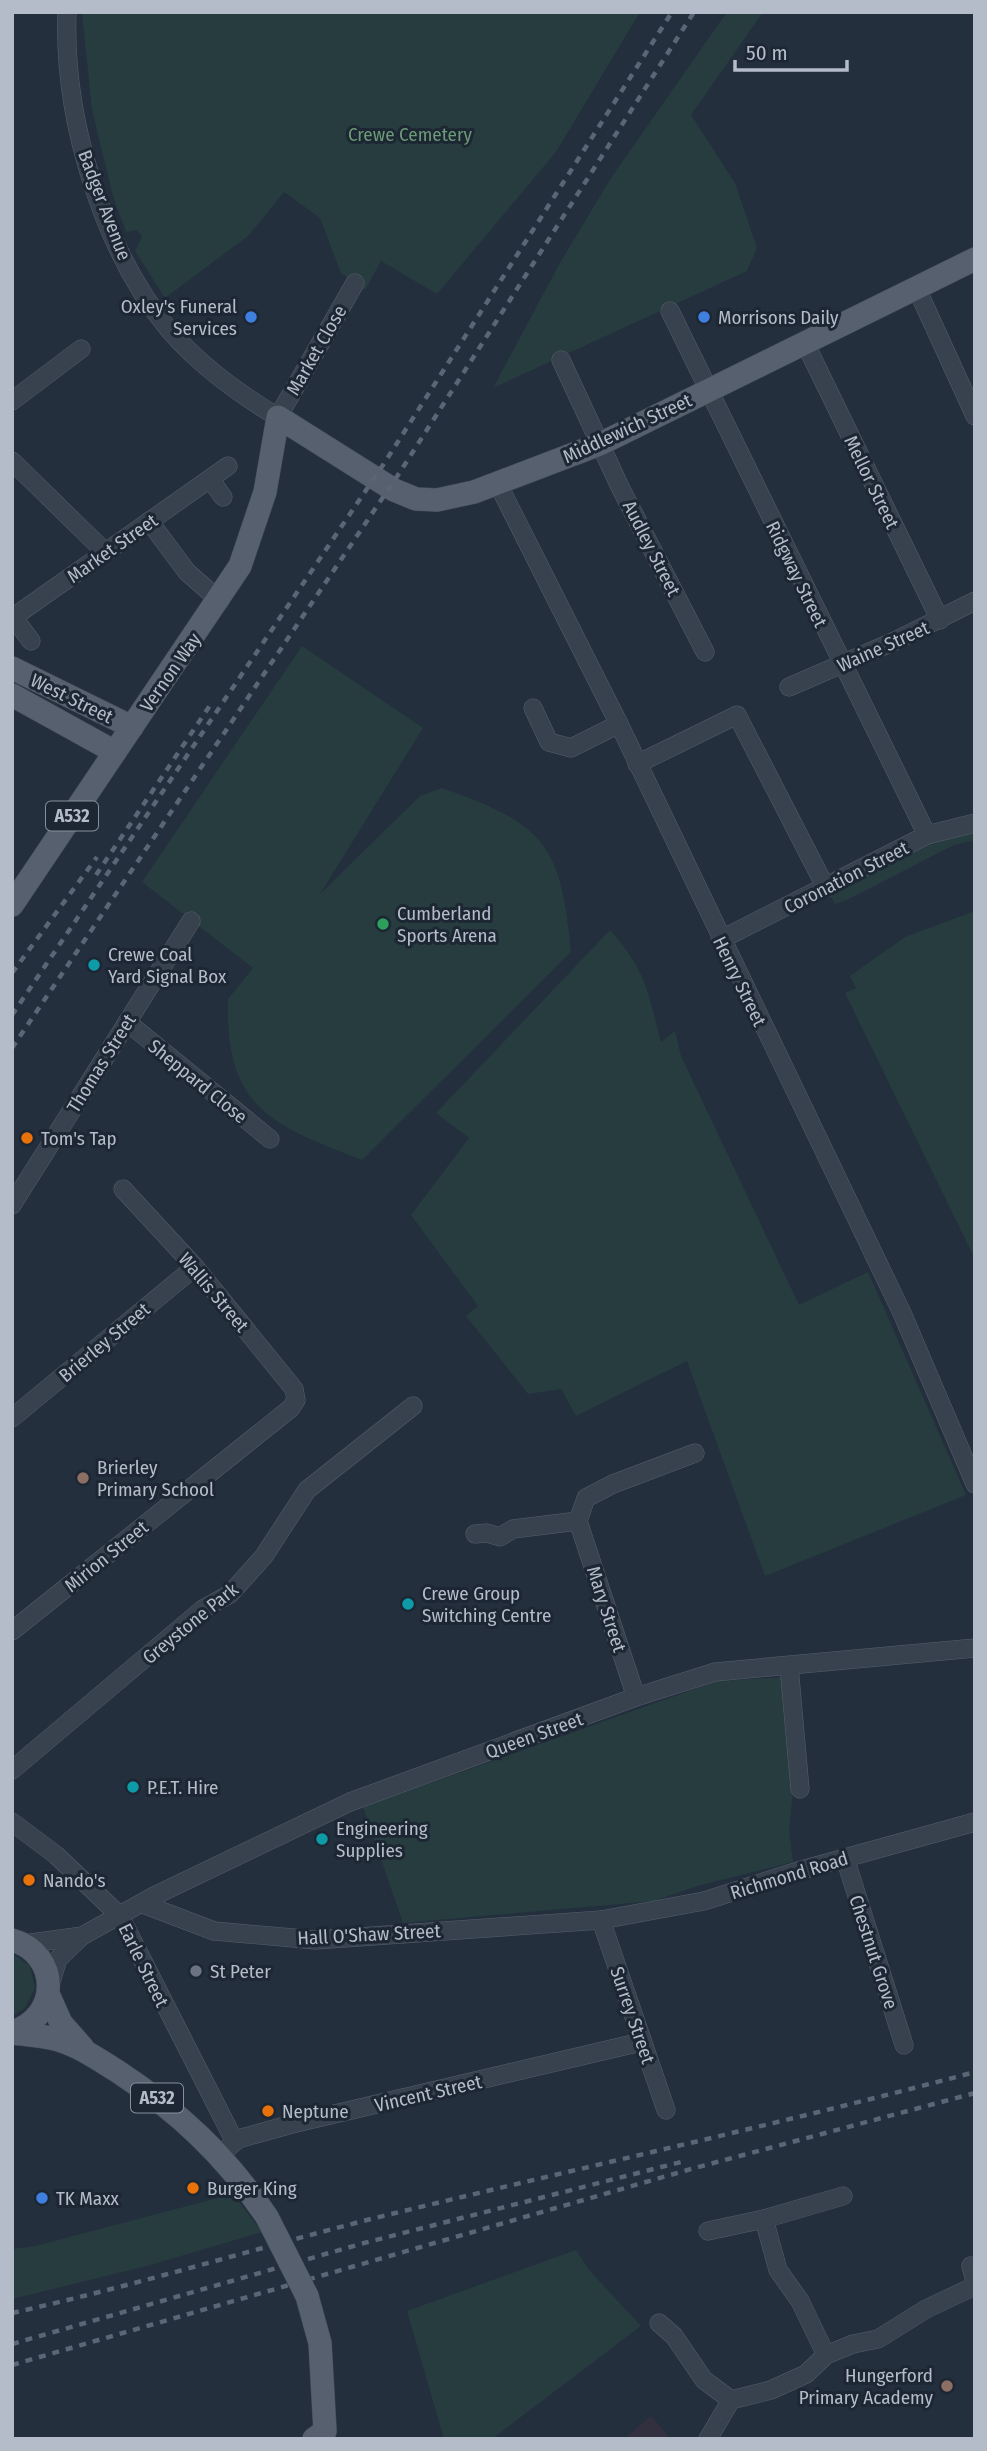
<svg xmlns="http://www.w3.org/2000/svg" width="987" height="2451" font-family="'Fira Sans Condensed',sans-serif">
	<style>
		.medical { fill: #32303f }
		.green { fill: #263c3f }
		.lines { fill: none; stroke-linecap: round; stroke-linejoin: round }
		.minor-casing { stroke: #565f6c; stroke-width: 19 }
		.major-casing { stroke: #414a57; stroke-width: 24 }
		.minor { stroke: #38414e; stroke-width: 18 }
		.major { stroke: #56606e; stroke-width: 23 }
		.rail { stroke: #5a6575; stroke-width: 4.5; stroke-dasharray: 7 7; stroke-linecap: butt }
		.major-bridge-casing { stroke: #414a57; stroke-width: 24; stroke-linecap: butt }
		.major-bridge { stroke: #56606e; stroke-width: 23 }
		.shop-dot { fill: #3f7fe0; stroke: #1d2633; stroke-width: 2.5 }
		.leisure-dot { fill: #2e9e5b; stroke: #1d2633; stroke-width: 2.5 }
		.culture-dot { fill: #0f9aa8; stroke: #1d2633; stroke-width: 2.5 }
		.food-dot { fill: #e8710a; stroke: #1d2633; stroke-width: 2.5 }
		.education-dot { fill: #8d6e63; stroke: #1d2633; stroke-width: 2.5 }
		.worship-dot { fill: #6b7280; stroke: #1d2633; stroke-width: 2.5 }
		.labels { text-anchor: middle; stroke-width: 6; stroke-linejoin: round; paint-order: stroke }
		.shield { fill: #1d2633; stroke: #878f9c; stroke-width: 2 }
		.shield-label { font-size: 18px; font-weight: bold; fill: #b4bcc9 }
		.park-label { font-size: 19px; fill: #6b9a76; stroke: #1d2633 }
		.street-label { font-size: 19px; fill: #b4bcc9; stroke: #1d2633 }
		.poi-label { font-size: 19px; fill: #b4bcc9; stroke: #1d2633; text-anchor: start }
	</style>
	<rect width="100%" height="100%" fill="#242f3e"/>
	<polygon class="medical" points="651,2416 671,2439 624,2439"/>
	<g class="green">
		<polygon points="82,12 640,12 556,152 437,294 381,261 365,290 341,273 320,218 284,192 248,236 165,298 135,251 142,237 137,230 126,232 113,196 92,110"/>
		<polygon points="727,12 763,12 691,115 735,183 757,248 747,271 493,388 561,261 611,178"/>
		<path d="M302,646L423,728L320,894L420,796L442,788C544,824 561,843 571,952L362,1160C271,1125 225,1108 228,999L253,968L142,882Z"/>
		<polygon points="975,823 975,840 954,845 847,900 835,904 826,888"/>
		<polygon points="975,911 975,1259 845,993 856,988 850,976 905,937"/>
		<path d="M610,930C646,970 648,992 661,1042L675,1031L681,1056L799,1305L868,1272L966,1495L765,1576L687,1361L576,1416L561,1389L528,1394L466,1316L478,1306L411,1215L469,1138L436,1113Z"/>
		<polygon points="787,1677 794,1779 789,1831 793,1862 697,1886 654,1901 403,1923 363,1807 717,1681"/>
		<polygon points="12,1953 30,1966 35,1988 25,2008 12,2016"/>
		<polygon points="233,2194 262,2232 147,2266 12,2299 12,2249 35,2246"/>
		<polygon points="576,2250 589,2270 641,2326 492,2439 444,2439 407,2311"/>
	</g>
	<g class="lines">
		<g class="minor-casing">
			<g id="minor">
				<path d="M67,12C63,118 102,249 170,331C200,365 239,394 278,417L355,283"/>
				<polyline points="917,289 975,416"/>
				<polyline points="670,311 927,835"/>
				<polyline points="805,343 940,620"/>
				<polyline points="561,360 620,487 705,652"/>
				<polyline points="12,401 81,349"/>
				<polyline points="12,461 105,552"/>
				<polyline points="210,479 223,497"/>
				<polyline points="497,482 619,724 902,1313 975,1484"/>
				<polyline points="149,521 187,572 220,601"/>
				<polyline points="13,617 31,641"/>
				<polyline points="12,618 228,466"/>
				<polyline points="789,687 895,641 975,601"/>
				<polyline points="533,708 549,742 571,748 619,724"/>
				<polyline points="637,764 737,715 826,888"/>
				<polyline points="720,940 927,835 975,823"/>
				<polyline points="127,1022 270,1139"/>
				<polyline points="12,1205 191,921"/>
				<polyline points="12,1418 195,1267"/>
				<polyline points="578,1521 636,1697"/>
				<polyline points="475,1534 487,1533 500,1537 513,1529 578,1521 586,1498 613,1484 695,1453"/>
				<polyline points="12,1631 291,1408 296,1400 294,1389 195,1267 123,1189"/>
				<polyline points="789,1666 800,1789"/>
				<polyline points="12,1770 203,1609 230,1594 264,1556 307,1490 413,1406"/>
				<polyline points="12,1822 56,1855 120,1916 235,2142"/>
				<polyline points="845,1858 904,2045"/>
				<polyline points="143,1904 214,1931 316,1940 601,1920 704,1901 798,1871 975,1822"/>
				<polyline points="601,1920 666,2110"/>
				<polyline points="24,1944 82,1936 154,1896 350,1802 636,1697 715,1672 975,1648"/>
				<polyline points="50,1985 58,1959 82,1936"/>
				<polyline points="220,2155 238,2139 292,2124 641,2042"/>
				<polyline points="764,2219 778,2270 800,2301 826,2355"/>
				<polyline points="708,2231 764,2219 843,2196"/>
				<polyline points="971,2266 975,2281"/>
				<polyline points="659,2323 674,2336 704,2380 731,2400"/>
				<polyline points="708,2439 731,2400 771,2390 806,2374 826,2355 853,2344 878,2339 926,2309 975,2286"/>
			</g>
		</g>
		<g class="major-casing">
			<g id="major">
				<polyline points="12,668 132,727"/>
				<polyline points="12,695 115,752"/>
				<polyline points="12,905 240,566 265,492 278,417 394,490 416,499 437,500 474,492 600,444 975,259"/>
				<path d="M12,1940C61,1954 60,2018 12,2032"/>
				<polyline points="49,1996 61,2023 83,2048"/>
				<path d="M12,2033C25,2035 38,2035 50,2038C75,2043 96,2058 117,2071C178,2111 226,2156 267,2217"/>
				<polyline points="307,2296 320,2343 325,2431 314,2439"/>
			</g>
		</g>
		<use href="#minor" class="minor"/>
		<use href="#major" class="major"/>
		<g class="rail">
			<polyline points="96,875 213,701"/>
			<polyline points="12,973 97,857"/>
			<polyline points="12,1015 385,462 672,12"/>
			<polyline points="12,1048 400,472 694,12"/>
			<path d="M12,2313C134,2286 253,2249 375,2218C575,2169 776,2125 975,2072"/>
			<polyline points="12,2344 364,2243 681,2162"/>
			<polyline points="12,2365 691,2169 975,2093"/>
		</g>
		<g class="major-bridge-casing">
			<polyline id="major-bridge" points="267,2217 307,2296"/>
		</g>
		<use href="#major-bridge" class="major-bridge"/>
	</g>
	<g class="shop-dot">
		<circle cx="251" cy="317" r="7"/>
		<circle cx="704" cy="317" r="7"/>
		<circle cx="42" cy="2198" r="7"/>
	</g>
	<circle class="leisure-dot" cx="383" cy="924" r="7"/>
	<g class="culture-dot">
		<circle cx="94" cy="965" r="7"/>
		<circle cx="408" cy="1604" r="7"/>
		<circle cx="133" cy="1787" r="7"/>
		<circle cx="322" cy="1839" r="7"/>
	</g>
	<g class="food-dot">
		<circle cx="27" cy="1138" r="7"/>
		<circle cx="29" cy="1880" r="7"/>
		<circle cx="268" cy="2111" r="7"/>
		<circle cx="193" cy="2188" r="7"/>
	</g>
	<g class="education-dot">
		<circle cx="83" cy="1478" r="7"/>
		<circle cx="947" cy="2386" r="7"/>
	</g>
	<circle class="worship-dot" cx="196" cy="1971" r="7"/>
	<g class="labels">
		<g class="shield">
			<rect x="46" y="801.5" width="52" height="29" rx="5"/>
			<rect x="131" y="2083.5" width="52" height="29" rx="5"/>
		</g>
		<g class="shield-label">
			<text x="72" y="822">A532</text>
			<text x="157" y="2104">A532</text>
		</g>
		<g class="park-label">
			<text x="410" y="141">Crewe Cemetery</text>
		</g>
		<g class="street-label">
			<text transform="translate(105 205) rotate(69)" y="7">Badger Avenue</text>
			<text transform="translate(316 350) rotate(-60)" y="7">Market Close</text>
			<text transform="translate(627 428) rotate(-25)" y="7">Middlewich Street</text>
			<text transform="translate(872 482) rotate(64)" y="7">Mellor Street</text>
			<text transform="translate(112 548) rotate(-35)" y="7">Market Street</text>
			<text transform="translate(652 548) rotate(63)" y="7">Audley Street</text>
			<text transform="translate(797 574) rotate(64)" y="7">Ridgway Street</text>
			<text transform="translate(883 646) rotate(-24)" y="7">Waine Street</text>
			<text transform="translate(170 672) rotate(-55)" y="7">Vernon Way</text>
			<text transform="translate(72 698) rotate(26)" y="7">West Street</text>
			<text transform="translate(846 877) rotate(-27)" y="7">Coronation Street</text>
			<text transform="translate(740 981) rotate(64)" y="7">Henry Street</text>
			<text transform="translate(101 1063) rotate(-58)" y="7">Thomas Street</text>
			<text transform="translate(198 1081) rotate(39)" y="7">Sheppard Close</text>
			<text transform="translate(214 1292) rotate(50)" y="7">Wallis Street</text>
			<text transform="translate(104 1342) rotate(-40)" y="7">Brierley Street</text>
			<text transform="translate(106 1556) rotate(-39)" y="7">Mirion Street</text>
			<text transform="translate(607 1609) rotate(72)" y="7">Mary Street</text>
			<text transform="translate(190 1623) rotate(-39)" y="7">Greystone Park</text>
			<text transform="translate(534 1735) rotate(-20)" y="7">Queen Street</text>
			<text transform="translate(789 1875) rotate(-17)" y="7">Richmond Road</text>
			<text transform="translate(369 1934) rotate(-3)" y="7">Hall O'Shaw Street</text>
			<text transform="translate(874 1952) rotate(72)" y="7">Chestnut Grove</text>
			<text transform="translate(144 1965) rotate(64)" y="7">Earle Street</text>
			<text transform="translate(633 2015) rotate(71)" y="7">Surrey Street</text>
			<text transform="translate(428 2093) rotate(-13)" y="7">Vincent Street</text>
		</g>
		<g class="poi-label">
			<text x="237" y="313" text-anchor="end">Oxley's Funeral<tspan x="237" dy="22">Services</tspan></text>
			<text x="718" y="324">Morrisons Daily</text>
			<text x="397" y="920">Cumberland<tspan x="397" dy="22">Sports Arena</tspan></text>
			<text x="108" y="961">Crewe Coal<tspan x="108" dy="22">Yard Signal Box</tspan></text>
			<text x="41" y="1145">Tom's Tap</text>
			<text x="97" y="1474">Brierley<tspan x="97" dy="22">Primary School</tspan></text>
			<text x="422" y="1600">Crewe Group<tspan x="422" dy="22">Switching Centre</tspan></text>
			<text x="147" y="1794">P.E.T. Hire</text>
			<text x="336" y="1835">Engineering<tspan x="336" dy="22">Supplies</tspan></text>
			<text x="43" y="1887">Nando's</text>
			<text x="210" y="1978">St Peter</text>
			<text x="282" y="2118">Neptune</text>
			<text x="207" y="2195">Burger King</text>
			<text x="56" y="2205">TK Maxx</text>
			<text x="933" y="2382" text-anchor="end">Hungerford<tspan x="933" dy="22">Primary Academy</tspan></text>
		</g>
	</g>
	<rect width="987" height="2451" fill="none" stroke="#b4bcc9" stroke-width="28"/>
	<path d="M735 60v10h112v-10" fill="none" stroke="#b4bcc9" stroke-width="3.5"/>
	<text x="746" y="60" font-size="21" fill="#b4bcc9" stroke="#1d2633" stroke-width="5" paint-order="stroke">50 m</text>
</svg>
